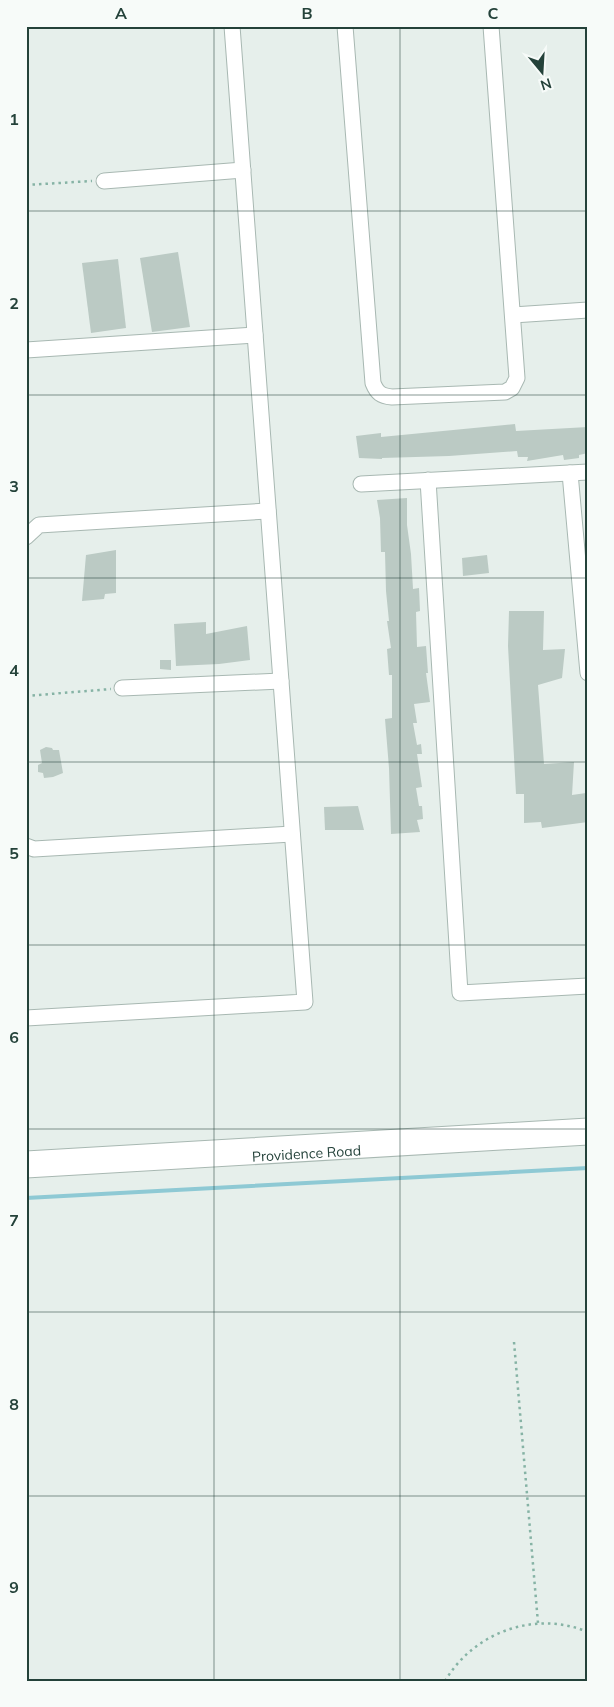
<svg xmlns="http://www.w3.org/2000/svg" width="614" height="1707" font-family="Mulish,sans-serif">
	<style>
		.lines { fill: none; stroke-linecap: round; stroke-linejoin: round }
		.stream { stroke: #8ec9d4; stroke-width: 4 }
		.building { fill: #bbcac4 }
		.minor-casing { stroke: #a8b8b2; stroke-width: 17 }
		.path { stroke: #86b3a5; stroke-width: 2.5; stroke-dasharray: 2.5 4; stroke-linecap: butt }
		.minor { stroke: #fff; stroke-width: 15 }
		.grid { fill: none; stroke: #24423a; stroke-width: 1; stroke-opacity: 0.55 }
		.labels { text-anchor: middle; stroke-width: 4; stroke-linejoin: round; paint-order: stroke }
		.street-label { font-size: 14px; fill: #24423a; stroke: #f7fbf9 }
		.neatline { fill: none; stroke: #24423a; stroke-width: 2 }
		.grid-label { font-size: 16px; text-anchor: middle; font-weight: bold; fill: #24423a }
	</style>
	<rect width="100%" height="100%" fill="#e6efeb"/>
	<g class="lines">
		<polyline class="stream" points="26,1198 588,1168"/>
	</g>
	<g class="building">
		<polygon points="178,252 190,327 152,332 140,258"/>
		<polygon points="118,259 126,328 91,333 82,263"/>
		<polygon points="515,424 516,431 588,427 588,453 579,455 579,458 564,460 563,455 527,461 528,457 518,457 517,451 449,456 382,458 382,459 359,458 356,436 381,433 381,437"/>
		<polygon points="407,498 407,525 411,554 413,589 419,588 420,611 416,612 417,647 426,646 428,673 426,673 430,702 414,704 417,723 413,723 417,745 421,744 422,754 417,754 422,787 416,788 419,806 422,806 423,819 417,820 420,832 391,834 389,768 385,719 392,718 392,675 389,675 387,649 391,648 387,621 389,621 386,591 385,552 381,552 380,518 377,500"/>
		<polygon points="116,550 116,593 105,594 104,599 82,601 86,555"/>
		<polygon points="487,555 489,573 463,576 462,558"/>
		<polygon points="509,611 544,611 543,650 565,649 562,678 538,685 544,764 574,762 572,795 586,793 588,822 542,828 541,822 524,823 524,794 516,794 508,646"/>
		<polygon points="206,622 206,634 247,626 250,660 219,664 176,666 174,624"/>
		<polygon points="160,660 171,660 171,670 160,669"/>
		<polygon points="46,747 52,748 53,750 59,750 63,773 53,777 44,778 43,773 38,772 38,765 42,763 40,750"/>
		<polygon points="358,806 364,830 325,830 324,807"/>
	</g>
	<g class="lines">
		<g class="minor-casing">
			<g id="minor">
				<path d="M345,26L373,383C377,393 381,396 392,397L505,392L512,388L517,378L491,26"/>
				<polyline points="104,181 243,170"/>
				<polyline points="513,315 588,310"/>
				<polyline points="26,350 255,335"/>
				<polyline points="570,473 588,673"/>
				<polyline points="428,480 460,993 588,986"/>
				<polyline points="361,484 588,472"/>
				<polyline points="26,537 39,525 268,511"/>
				<polyline points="122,688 281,681"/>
				<polyline points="26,846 34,849 292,834"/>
				<polyline points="26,1018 305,1002 232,26"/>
				<polyline points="26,1159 588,1126"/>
				<path id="s1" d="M26,1170L588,1137"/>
			</g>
		</g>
		<g class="path">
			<polyline points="26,185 92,181"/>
			<polyline points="26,696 111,689"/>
			<polyline points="514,1342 538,1623"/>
			<path d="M445,1681C474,1632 535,1610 588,1632"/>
		</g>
		<use href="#minor" class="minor"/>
	</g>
	<path class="grid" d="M214,26V1681M400,26V1681M26,211H588M26,395H588M26,578H588M26,762H588M26,945H588M26,1129H588M26,1312H588M26,1496H588"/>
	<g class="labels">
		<g class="street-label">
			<text dy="5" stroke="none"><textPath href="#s1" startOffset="281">Providence Road</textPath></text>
		</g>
	</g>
	<rect width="614" height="1707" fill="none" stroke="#f7fbf9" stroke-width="55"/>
	<g transform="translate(542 72) rotate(162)" stroke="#f7fbf9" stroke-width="4" paint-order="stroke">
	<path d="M0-4L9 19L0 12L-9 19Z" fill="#24423a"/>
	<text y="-8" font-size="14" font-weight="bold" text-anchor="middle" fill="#24423a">N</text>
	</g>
	<rect x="28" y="28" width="558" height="1652" class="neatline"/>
	<g class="grid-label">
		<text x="121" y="19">A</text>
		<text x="307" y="19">B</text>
		<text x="493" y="19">C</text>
		<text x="14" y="125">1</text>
		<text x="14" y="309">2</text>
		<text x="14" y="492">3</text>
		<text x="14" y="676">4</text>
		<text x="14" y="859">5</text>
		<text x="14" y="1043">6</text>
		<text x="14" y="1226">7</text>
		<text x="14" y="1410">8</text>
		<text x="14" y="1593">9</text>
	</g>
</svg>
